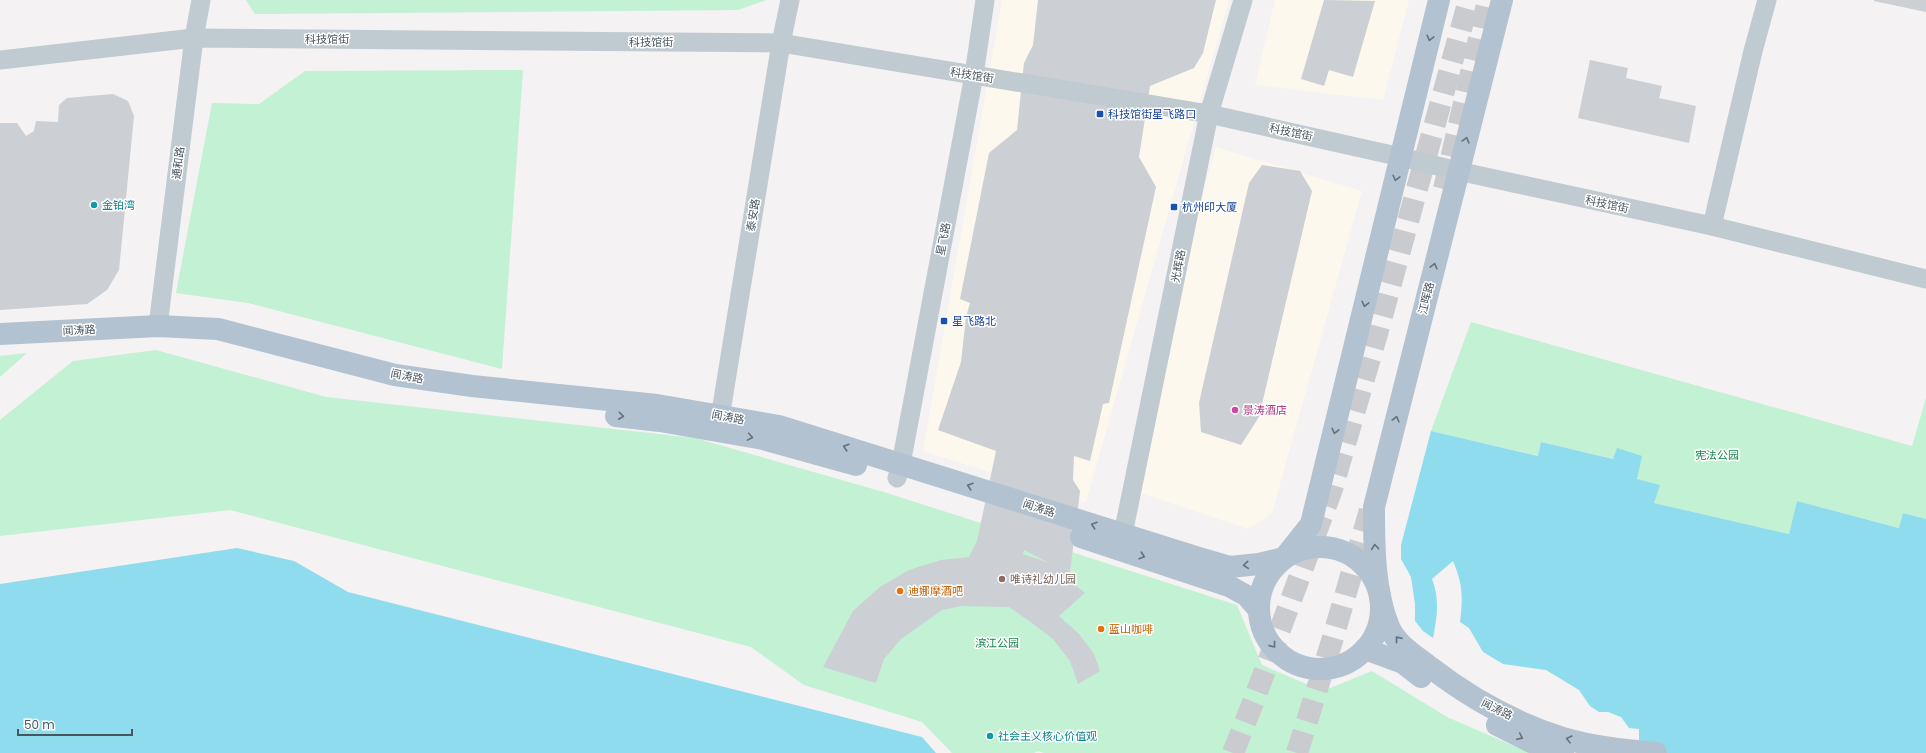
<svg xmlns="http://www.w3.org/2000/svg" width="1926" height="753" font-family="Poppins,'Noto Sans SC',sans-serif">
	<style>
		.commercial { fill: #fdf8ee }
		.green { fill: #c2f1d3 }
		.water { fill: #8fdcee }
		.building { fill: #cccfd4; fill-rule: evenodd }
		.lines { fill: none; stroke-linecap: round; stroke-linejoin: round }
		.highway-tunnel { stroke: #c9cbce; stroke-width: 22; stroke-dasharray: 22 11; stroke-linecap: butt }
		.minor { stroke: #c0cad1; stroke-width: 19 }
		.major { stroke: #b2c2d1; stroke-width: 22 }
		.oneway { stroke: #63717c }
		.transit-dot { fill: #1a4fb4; stroke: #fff; stroke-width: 1.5 }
		.culture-dot { fill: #0f9aa8; stroke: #fff; stroke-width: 1.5 }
		.hotel-dot { fill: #d1479c; stroke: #fff; stroke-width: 1.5 }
		.education-dot { fill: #8d6e63; stroke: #fff; stroke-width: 1.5 }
		.food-dot { fill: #e8710a; stroke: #fff; stroke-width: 1.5 }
		.labels { text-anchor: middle; stroke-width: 3; stroke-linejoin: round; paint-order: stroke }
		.street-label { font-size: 11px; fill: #495660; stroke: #fff }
		.transit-label { font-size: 11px; fill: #164399; stroke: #fff; text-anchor: start }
		.culture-label { font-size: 11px; fill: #0d838f; stroke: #fff; text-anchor: start }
		.hotel-label { font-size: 11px; fill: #b23c85; stroke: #fff; text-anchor: start }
		.park-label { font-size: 11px; fill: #17854b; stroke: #fff }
		.education-label { font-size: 11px; fill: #785e54; stroke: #fff; text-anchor: start }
		.food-label { font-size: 11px; fill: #c56008; stroke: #fff; text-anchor: start }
	</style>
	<rect width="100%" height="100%" fill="#f4f2f2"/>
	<g class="commercial">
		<polygon points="1002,0 1229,0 1086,502 923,451"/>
		<polygon points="1275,0 1409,0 1383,100 1255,85"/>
		<polygon points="1216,147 1362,191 1272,513 1248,529 1122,487"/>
	</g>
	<g class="green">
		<polygon points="246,0 766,0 738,10 255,14"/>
		<polygon points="523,70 502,369 248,303 176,293 212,103 259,104 305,71"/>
		<polygon points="1471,322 1912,446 1926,398 1926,519 1903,513 1900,528 1797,501 1789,534 1654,503 1617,448 1614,459 1541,442 1539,456 1431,431"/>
		<polygon points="156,350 326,397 695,438 887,493 1237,605 1262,665 1323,691 1372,671 1447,717 1530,753 1044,753 1038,751 1034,753 952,753 922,722 804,685 751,647 230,510 0,536 0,420 73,361"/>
		<polygon points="27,353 0,377 0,356"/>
	</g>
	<g class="water">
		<path d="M1431,431L1538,456L1541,442L1613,459L1617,448L1642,456L1637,479L1660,485L1654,503L1789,534L1797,501L1899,528L1903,513L1926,519V753H1639V729L1629,728L1621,717L1608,712H1599L1590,706L1579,690L1546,670L1503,664L1483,652L1469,628L1460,622C1463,597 1463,585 1453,561L1432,579C1440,599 1437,618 1433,638L1423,631L1415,621V604L1411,577L1401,559V545Z"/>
		<polygon points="237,548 294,561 348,592 922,737 936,753 0,753 0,584"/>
	</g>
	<g class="building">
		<path d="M1038,0H1216L1203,53L1194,68L1150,86L1139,157L1156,187L1109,403L1103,404L1090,461L1074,456L1073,480L1080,491L1069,580L1085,593L1059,616L1079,634L1094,654L1100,671L1078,684L1070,661L1053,639L1032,623L1009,607L962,606L942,610L901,639L884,659L876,683L823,667L853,611L880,587L909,570L941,560L969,557L977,541L996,451L938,430L961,362L966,317L970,303L960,299L989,153L1017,130L1024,63L1033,45ZM1024,550L1049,563L1023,554Z"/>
		<polygon points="1324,0 1375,1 1353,77 1329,70 1324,86 1301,79"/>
		<polygon points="1874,0 1926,0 1926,12 1874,1"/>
		<polygon points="1590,60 1628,68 1626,78 1662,86 1659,98 1696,106 1689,143 1578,118"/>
		<polygon points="113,94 128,101 134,116 119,270 107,290 87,304 0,310 0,123 17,123 26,136 34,131 36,121 58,122 59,105 67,98"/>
		<polygon points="1262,165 1300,171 1312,191 1259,417 1241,445 1201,432 1199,403 1249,183"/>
	</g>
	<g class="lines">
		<g class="highway-tunnel">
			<polyline points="1444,189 1488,0"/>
			<polyline points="1233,753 1254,700 1332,489 1377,334 1469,0"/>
			<polyline points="1297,753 1332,641 1372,503"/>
		</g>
		<g class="minor">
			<polyline points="0,60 194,38 781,43 1209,114 1401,157 1458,171 1712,226 1926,279"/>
			<polyline points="1712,226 1753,51 1767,0"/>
			<polyline points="158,326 194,38 201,0"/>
			<polyline points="718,430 781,43 790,0"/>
			<polyline points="897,478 901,464 974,75 985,0"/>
			<polyline points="1123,534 1209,114 1243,0"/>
		</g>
		<g class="major">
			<path d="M1502,0L1374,507C1374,546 1374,590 1389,627C1396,644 1416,656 1430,667C1470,698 1515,723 1563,738C1593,747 1625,750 1656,753"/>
			<polyline points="0,334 158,326 218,329 395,375 472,386 657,405 779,426 1199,558 1230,567 1259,564 1284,558 1311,524 1439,0"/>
			<polyline points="616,416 660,421 763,439 856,465"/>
			<polyline points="1081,537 1229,586 1247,596 1259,610"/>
			<circle cx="1320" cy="608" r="61"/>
			<polyline points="1365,649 1403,663 1421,677"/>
			<polyline points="1497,725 1531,742 1563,753"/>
		</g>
	</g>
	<defs><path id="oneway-chevron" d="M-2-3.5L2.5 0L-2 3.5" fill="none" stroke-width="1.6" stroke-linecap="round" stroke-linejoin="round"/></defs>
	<g class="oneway">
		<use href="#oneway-chevron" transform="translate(1430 38) rotate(104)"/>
		<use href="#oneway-chevron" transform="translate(1466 140) rotate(-75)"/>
		<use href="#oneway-chevron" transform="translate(1396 178) rotate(104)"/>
		<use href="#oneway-chevron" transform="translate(1434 266) rotate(-76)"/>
		<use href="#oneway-chevron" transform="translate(1365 304) rotate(104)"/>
		<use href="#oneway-chevron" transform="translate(621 416) rotate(6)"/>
		<use href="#oneway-chevron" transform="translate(1396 419) rotate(-76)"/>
		<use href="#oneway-chevron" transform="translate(1335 431) rotate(104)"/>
		<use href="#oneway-chevron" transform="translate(750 437) rotate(10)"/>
		<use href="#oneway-chevron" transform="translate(846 447) rotate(-162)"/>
		<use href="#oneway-chevron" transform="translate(970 486) rotate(-162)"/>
		<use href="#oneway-chevron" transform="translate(1094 525) rotate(-162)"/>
		<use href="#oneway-chevron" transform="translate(1375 547) rotate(-95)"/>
		<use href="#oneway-chevron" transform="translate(1142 556) rotate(18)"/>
		<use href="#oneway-chevron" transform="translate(1246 565) rotate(175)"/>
		<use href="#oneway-chevron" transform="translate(1398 639) rotate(-129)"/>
		<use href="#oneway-chevron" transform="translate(1273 645) rotate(52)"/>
		<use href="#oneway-chevron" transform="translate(1520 737) rotate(26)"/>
		<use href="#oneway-chevron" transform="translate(1569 739) rotate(-166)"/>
	</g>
	<g class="transit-dot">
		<rect x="1096" y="110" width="8" height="8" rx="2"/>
		<rect x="1170" y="203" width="8" height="8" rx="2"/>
		<rect x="940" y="317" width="8" height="8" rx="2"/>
	</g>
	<g class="culture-dot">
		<circle cx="94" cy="205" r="4"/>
		<circle cx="990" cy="736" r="4"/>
	</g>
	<circle class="hotel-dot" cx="1235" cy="410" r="4"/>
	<circle class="education-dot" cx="1002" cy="579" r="4"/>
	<g class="food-dot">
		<circle cx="900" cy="591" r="4"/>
		<circle cx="1101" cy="629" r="4"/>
	</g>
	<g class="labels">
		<g class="street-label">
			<text x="327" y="43">科技馆街</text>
			<text x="651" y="46">科技馆街</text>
			<text transform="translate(972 75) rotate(9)" y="4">科技馆街</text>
			<text transform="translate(1291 132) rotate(12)" y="4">科技馆街</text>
			<text transform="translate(178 163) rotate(-83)" y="4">通和路</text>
			<text transform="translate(1607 204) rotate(12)" y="4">科技馆街</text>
			<text transform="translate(753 215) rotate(-81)" y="4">泰安路</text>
			<text transform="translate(943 239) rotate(-79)" y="4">星飞路</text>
			<text transform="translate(1178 266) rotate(-79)" y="4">光辉路</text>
			<text transform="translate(1426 298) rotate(-76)" y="4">江晖路</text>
			<text transform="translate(79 330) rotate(-3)" y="4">闻涛路</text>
			<text transform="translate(407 376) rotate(10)" y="4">闻涛路</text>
			<text transform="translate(728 417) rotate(10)" y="4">闻涛路</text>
			<text transform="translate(1039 508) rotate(18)" y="4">闻涛路</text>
			<text transform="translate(1497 709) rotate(26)" y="4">闻涛路</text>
		</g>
		<g class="transit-label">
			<text x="1108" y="118">科技馆街星飞路口</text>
			<text x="1182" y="211">杭州印大厦</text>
			<text x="952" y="325">星飞路北</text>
		</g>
		<g class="culture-label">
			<text x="102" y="209">金铂湾</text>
			<text x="998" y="740">社会主义核心价值观</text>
		</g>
		<g class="hotel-label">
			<text x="1243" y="414">景涛酒店</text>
		</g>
		<g class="park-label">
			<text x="1717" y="459">宪法公园</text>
			<text x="997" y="647">滨江公园</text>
		</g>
		<g class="education-label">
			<text x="1010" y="583">唯诗礼幼儿园</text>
		</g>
		<g class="food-label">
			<text x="908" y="595">迪娜摩酒吧</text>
			<text x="1109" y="633">蓝山咖啡</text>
		</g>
	</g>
	<path d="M18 729v6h114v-6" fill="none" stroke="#495660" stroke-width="2"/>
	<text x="24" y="729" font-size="12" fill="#495660" stroke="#ffffff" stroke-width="3" paint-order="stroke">50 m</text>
</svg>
